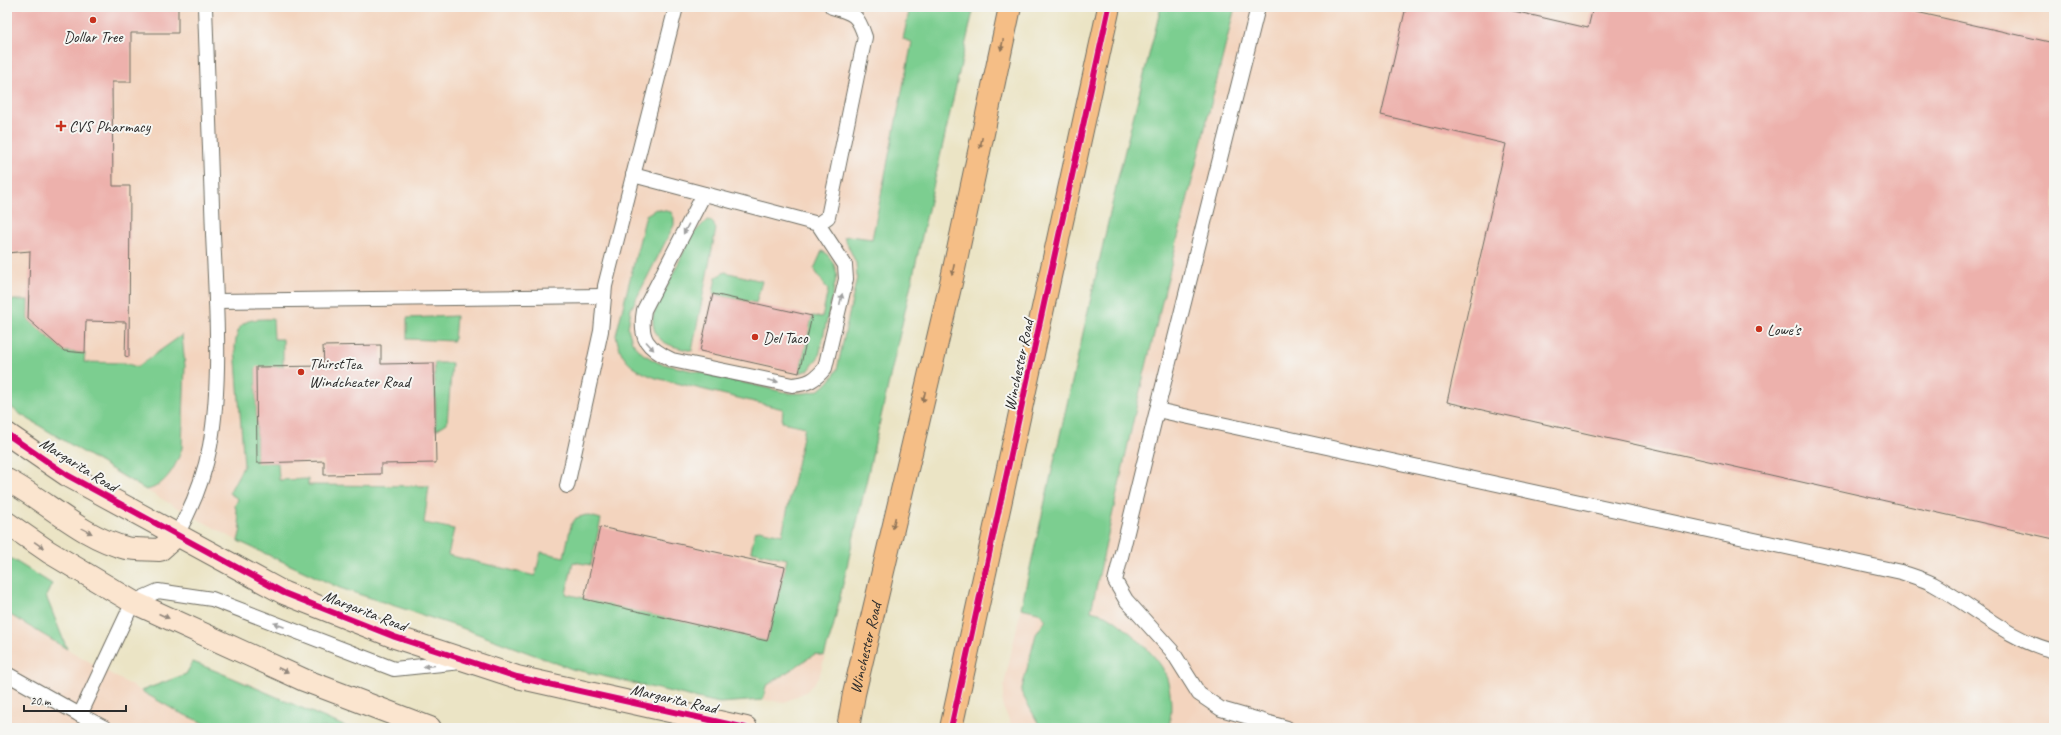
<svg xmlns="http://www.w3.org/2000/svg" width="2061" height="735" font-family="Caveat,sans-serif">
	<style>
		.built { fill: #f3d4be }
		.green { fill: #7cce90; stroke: #547c5e }
		.building { fill: #edb1ac }
		.lines { fill: none; stroke-linecap: round; stroke-linejoin: round }
		.service-casing { stroke: #6e6c61; stroke-width: 16 }
		.secondary-casing { stroke: #6e6c61; stroke-width: 24 }
		.primary-casing { stroke: #6e6c61; stroke-width: 24 }
		.service { stroke: #fff; stroke-width: 14 }
		.secondary { stroke: #fbe5cf; stroke-width: 22 }
		.primary { stroke: #f5be86; stroke-width: 22 }
		.cycleway-casing { stroke: #f6f6f2; stroke-width: 8 }
		.cycleway { stroke: #d6006c; stroke-width: 6 }
		.oneway { fill: #907458 }
		.oneway2 { fill: #a0a0a0 }
		.oneway3 { fill: #93887d }
		.poi-dot { fill: #c8321e; stroke: #f6f6f2; stroke-width: 1.5 }
		.labels { text-anchor: middle; stroke-width: 4; stroke-linejoin: round; paint-order: stroke }
		.poi-label { font-size: 16px; fill: #2b2b2b; stroke: #f6f6f2; text-anchor: start }
		.street-label { font-size: 16px; fill: #2b2b2b; stroke: #f6f6f2 }
	</style>
	<rect width="100%" height="100%" fill="#f6f6f2"/>
	<filter id="ink" filterUnits="userSpaceOnUse"><feTurbulence type="fractalNoise" baseFrequency=".025" numOctaves="2"/><feDisplacementMap in="SourceGraphic" scale="8" xChannelSelector="R" yChannelSelector="G"/><feConvolveMatrix kernelMatrix="1 2 1 2 8 2 1 2 1" color-interpolation-filters="sRGB"/></filter>
	<filter id="wash" filterUnits="userSpaceOnUse"><feTurbulence type="fractalNoise" baseFrequency=".012" numOctaves="4" result="noise"/><feDisplacementMap in="SourceGraphic" scale="16" xChannelSelector="R" yChannelSelector="G"/><feGaussianBlur stdDeviation="0.9" result="paint"/><feColorMatrix in="noise" values="0 0 0 0 0 0 0 0 0 0 0 0 0 0 0 0 0 1.4 0 .05"/><feComposite in="paint" operator="in"/></filter>
	<g filter="url(#wash)">
		<rect width="100%" height="100%" fill="#ebe4c5"/>
		<g class="built">
			<polygon points="7,7 974,7 833,628 819,677 814,683 807,691 785,702 763,700 719,703 572,669 462,628 340,588 238,541 122,477 7,404"/>
			<polygon points="1161,7 2054,7 2054,728 1013,728 1002,705 1005,680 1118,178"/>
			<polygon points="7,556 52,584 46,596 67,649 141,691 186,674 193,662 246,682 302,709 349,728 7,728"/>
		</g>
		<g class="green">
			<path d="M910,7H974L833,628L824,656L815,654L766,686L763,700L719,703L572,669L462,628L340,588L238,541L241,529L235,506L238,499L229,493L244,465L235,348C237,319 247,319 273,319L274,339H283V367L256,368L257,462L278,463L279,480L308,479V485L429,486L424,523L454,529L448,555L535,576L541,552L564,557L571,525L576,518L586,515L601,519L591,565L573,562L566,594L767,641L787,559L751,551L755,532L759,530L782,535L805,427L782,422L783,409L656,378C632,369 621,362 616,335L646,215L656,209L671,212L674,218V225L631,309L628,328L632,342L643,354L659,363L788,393C814,394 823,393 837,370L857,277L856,263L844,237L849,236L872,239L912,42L903,39Z"/>
			<path d="M1161,7H1235L1138,399L1091,611C1097,613 1105,614 1111,618C1125,627 1159,657 1165,673C1172,691 1172,710 1169,728H1041L1021,692L1036,634L1046,620L1038,612L1021,608L1118,178Z"/>
			<path d="M707,220L712,221L716,229L692,351C670,346 651,343 653,315L692,235Z"/>
			<path d="M822,251C830,254 835,266 837,274L819,356L809,370L799,373L812,316L822,317L828,290L814,269Z"/>
			<polygon points="725,272 762,281 756,303 713,294 716,277"/>
			<path d="M7,300H28V319L64,351L85,353L84,362L125,363L137,367L182,335L185,366L182,448C177,465 165,487 146,490L20,414L7,404Z"/>
			<polygon points="456,316 454,341 407,339 407,318"/>
			<polygon points="434,363 452,363 447,423 436,430"/>
			<polygon points="7,556 52,584 46,596 67,649 7,613"/>
			<path d="M193,662C246,682 297,707 349,728H215L178,712L141,691L186,674Z"/>
		</g>
		<g id="blocks">
			<g class="building">
				<polygon points="7,7 178,7 178,33 131,33 131,82 112,82 113,186 130,186 129,357 125,356 126,322 86,321 85,353 64,351 28,319 30,251 7,253"/>
				<polygon points="1406,7 1496,7 1588,28 1593,7 1894,7 2054,43 2054,539 1447,402 1506,144 1381,115"/>
				<polygon points="713,294 812,316 799,373 700,351"/>
				<polygon points="381,345 381,364 434,363 436,463 381,464 381,474 324,475 324,461 257,463 256,367 324,366 323,346"/>
				<polygon points="600,527 785,567 767,641 584,599"/>
			</g>
		</g>
	</g>
	<g filter="url(#ink)">
		<use href="#blocks" fill-opacity="0" stroke="#6e6c61" stroke-width="1"/>
		<g class="lines">
			<g class="service-casing">
				<g id="service">
					<path d="M1258,7L1157,410L1901,572C1912,576 1923,579 1933,584C1973,606 2008,640 2054,651"/>
					<path d="M633,175L818,224L828,217L865,37C858,15 854,13 832,7"/>
					<path d="M704,194L644,310C639,339 647,348 672,360L792,385C808,384 815,380 825,368L846,279L845,265L818,224"/>
					<polyline points="216,301 604,296"/>
					<polyline points="1157,410 1115,581 1126,600 1172,651 1199,694 1221,709 1287,728"/>
					<polyline points="567,486 601,331 605,286 676,7"/>
					<path d="M176,536C192,508 204,478 210,446C222,380 216,301 213,234C211,158 207,83 205,7"/>
					<polyline points="7,674 80,715"/>
					<polyline points="105,728 80,715 133,602 158,591 212,599 394,669 461,662"/>
				</g>
			</g>
			<g class="secondary-casing">
				<g id="secondary">
					<polyline points="7,434 67,475 284,593 395,637 517,677 746,728"/>
					<path d="M7,480C47,501 81,537 126,548C137,550 149,549 160,550L176,536"/>
					<polyline points="7,523 49,552 133,602 304,680 430,728"/>
				</g>
			</g>
			<g class="primary-casing">
				<g id="primary">
					<path id="s1" d="M848,728L854,694L951,283L1010,7"/>
					<polyline points="951,728 1109,7"/>
				</g>
			</g>
			<use href="#service" class="service"/>
			<use href="#secondary" class="secondary"/>
			<use href="#primary" class="primary"/>
			<g class="cycleway-casing">
				<g id="cycleway">
					<polyline points="7,434 67,475 284,593 395,637 517,677 746,728"/>
					<polyline points="951,728 1109,7"/>
				</g>
			</g>
			<use href="#cycleway" class="cycleway"/>
		</g>
		<defs><path id="oneway-solid" d="M-6-.8H1V-3.2L6.5 0L1 3.2V.8H-6Z"/></defs>
		<g class="oneway">
			<use href="#oneway-solid" transform="translate(1002 45) rotate(102)"/>
			<use href="#oneway-solid" transform="translate(981 143) rotate(102)"/>
			<use href="#oneway-solid" transform="translate(953 270) rotate(102)"/>
			<use href="#oneway-solid" transform="translate(924 397) rotate(103)"/>
			<use href="#oneway-solid" transform="translate(894 523) rotate(103)"/>
		</g>
		<g class="oneway2">
			<use href="#oneway-solid" transform="translate(686 229) rotate(118)"/>
			<use href="#oneway-solid" transform="translate(841 299) rotate(-77)"/>
			<use href="#oneway-solid" transform="translate(650 346) rotate(48)"/>
			<use href="#oneway-solid" transform="translate(773 381) rotate(12)"/>
			<use href="#oneway-solid" transform="translate(279 625) rotate(-159)"/>
			<use href="#oneway-solid" transform="translate(429 666) rotate(174)"/>
		</g>
		<g class="oneway3">
			<use href="#oneway-solid" transform="translate(87 531) rotate(27)"/>
			<use href="#oneway-solid" transform="translate(39 545) rotate(35)"/>
			<use href="#oneway-solid" transform="translate(164 616) rotate(24)"/>
			<use href="#oneway-solid" transform="translate(283 670) rotate(24)"/>
		</g>
	</g>
	<g class="poi-dot">
		<circle cx="93" cy="20" r="4"/>
		<path d="M59 120h4v4h4v4h-4v4h-4v-4h-4v-4h4z"/>
		<circle cx="1759" cy="329" r="4"/>
		<circle cx="755" cy="337" r="4"/>
		<circle cx="301" cy="372" r="4"/>
	</g>
	<g class="labels">
		<g class="poi-label">
			<text x="93" y="42" text-anchor="middle">Dollar Tree</text>
			<text x="69" y="132">CVS Pharmacy</text>
			<text x="1767" y="335">Lowe's</text>
			<text x="763" y="343">Del Taco</text>
			<text x="309" y="369">ThirstTea<tspan x="309" dy="18">Windcheater Road</tspan></text>
		</g>
		<g class="street-label">
			<text transform="translate(1018 365) rotate(-78)" y="6">Winchester Road</text>
			<text transform="translate(79 464) rotate(32)" y="6">Margarita Road</text>
			<text transform="translate(365 610) rotate(21)" y="6">Margarita Road</text>
			<text dy="6" stroke="none"><textPath href="#s1" startOffset="82">Winchester Road</textPath></text>
			<text transform="translate(674 698) rotate(13)" y="6">Margarita Road</text>
		</g>
	</g>
	<rect width="2061" height="735" fill="none" stroke="#f6f6f2" stroke-width="24"/>
	<path d="M24 705v6h102v-6" fill="none" stroke="#2b2b2b" stroke-width="2"/>
	<text x="30" y="705" font-size="12" fill="#2b2b2b" stroke="#f6f6f2" stroke-width="3" paint-order="stroke">20 m</text>
</svg>
